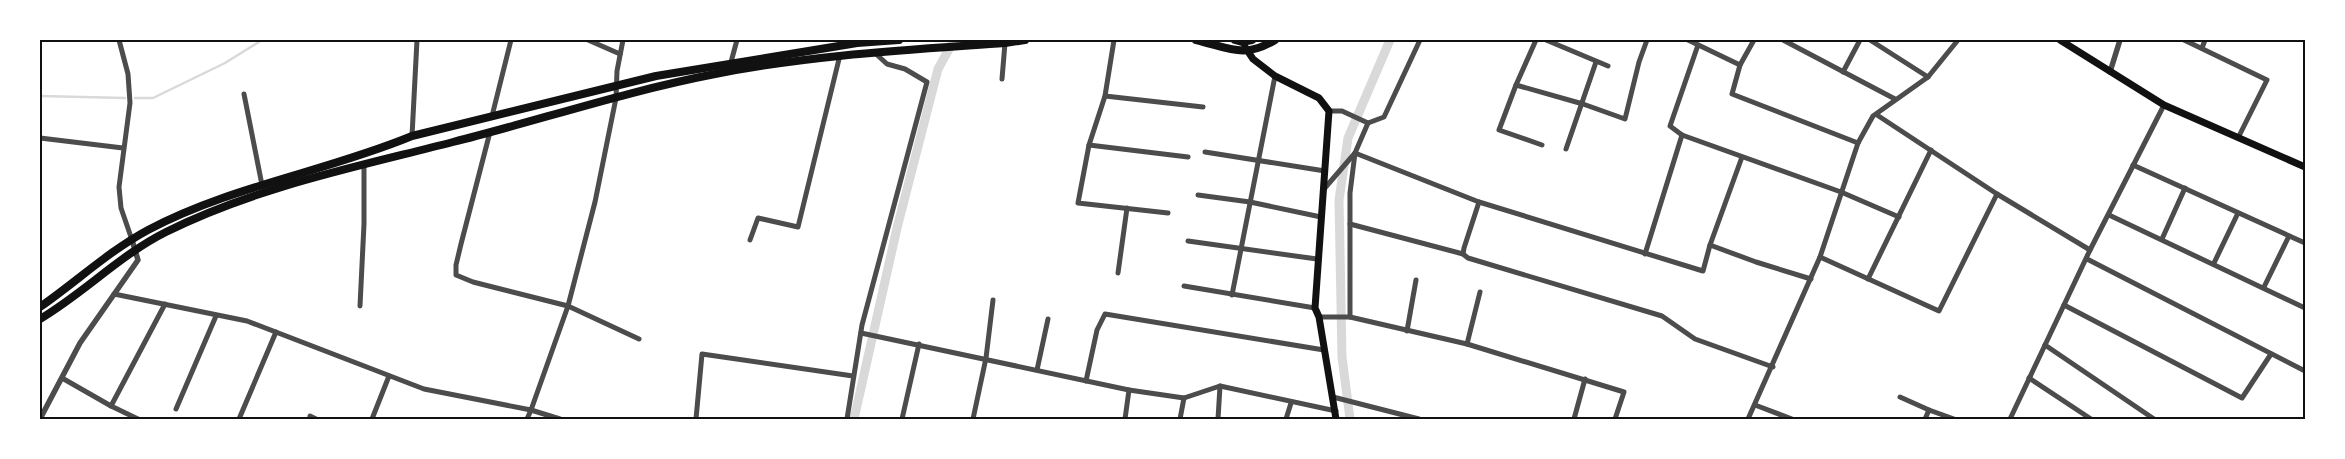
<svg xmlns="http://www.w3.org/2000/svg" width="2345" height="459" font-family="'Roboto Condensed',sans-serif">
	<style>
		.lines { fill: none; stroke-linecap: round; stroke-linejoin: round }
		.stream { stroke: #d9d9d9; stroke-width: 2.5 }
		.canal { stroke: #d9d9d9; stroke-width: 9 }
		.minor { stroke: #4c4c4c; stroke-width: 5 }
		.tertiary { stroke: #4c4c4c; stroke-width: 5.5 }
		.secondary { stroke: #111; stroke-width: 7 }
		.trunk { stroke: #111; stroke-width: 8 }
		.neatline { fill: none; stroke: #111; stroke-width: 2 }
	</style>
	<rect width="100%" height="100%" fill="#fff"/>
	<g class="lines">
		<g class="stream">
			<polyline points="40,96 125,98"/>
			<polyline points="135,98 153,98 225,63 262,40"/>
		</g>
		<g class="canal">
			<polyline points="854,419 897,228 938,69 954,40"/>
			<polyline points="1350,419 1342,357 1339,200 1348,138 1390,40"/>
		</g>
		<g class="minor">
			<polyline points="119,40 128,74 130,103 119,187 121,208 132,240"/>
			<polyline points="588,40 620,54"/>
			<polyline points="1114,40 1105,96 1089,145 1078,203 1168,213"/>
			<polyline points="1536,40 1516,85 1499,130 1542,145"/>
			<polyline points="1546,40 1608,66"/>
			<polyline points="1688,40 1740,65 1754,40"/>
			<polyline points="1783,40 1895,99"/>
			<polyline points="2184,40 2267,80 2238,138"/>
			<polyline points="1698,45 1670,126 1682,135 1841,192 1899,217"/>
			<polyline points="2202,48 2205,40"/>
			<polyline points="731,62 737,40"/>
			<polyline points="1740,65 1732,94 1858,143"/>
			<polyline points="1843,72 1860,40"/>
			<polyline points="1928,77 1958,40"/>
			<polyline points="1002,79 1005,43"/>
			<polyline points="1516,85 1583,104 1625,119 1639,62 1647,40"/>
			<polyline points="244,94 262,185"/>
			<polyline points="1105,96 1203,107"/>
			<polyline points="1329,111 1342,111 1368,123 1384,117 1420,40"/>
			<polyline points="1877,115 1997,194 2090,250"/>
			<polyline points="492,116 511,40"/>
			<polyline points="490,132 461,244 456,265 456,275 473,282 568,306 639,339"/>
			<polyline points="412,136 417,40"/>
			<polyline points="40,138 123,148"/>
			<polyline points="1089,145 1188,157"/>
			<polyline points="1566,149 1596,62"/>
			<polyline points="1205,152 1325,171"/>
			<polyline points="2133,165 2305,243"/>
			<polyline points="1324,189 1355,153 1479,202 1464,248 1463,254 1468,258 1662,316 1695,339 1773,367"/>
			<polyline points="1198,195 1250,202 1321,217"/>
			<polyline points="1479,202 1703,271 1710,245 1742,157"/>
			<polyline points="2109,215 2305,308"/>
			<polyline points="1350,224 1463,254"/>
			<polyline points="2162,239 2185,188"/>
			<polyline points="750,240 758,218 798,227 840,55"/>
			<polyline points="1188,241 1317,259"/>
			<polyline points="1710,245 1756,262 1811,279"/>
			<polyline points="1645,254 1682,135"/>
			<polyline points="1820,257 1939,311 1997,194"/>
			<polyline points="2087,259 2305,371"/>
			<polyline points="2214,263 2238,213"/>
			<polyline points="1118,273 1127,208"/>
			<polyline points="1868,279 1931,150"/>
			<polyline points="1184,286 1315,308"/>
			<polyline points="2264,287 2289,236"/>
			<polyline points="114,294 247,321 424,389 531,410 568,306 595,202 616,98 617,71 623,40"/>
			<polyline points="1232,295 1275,76"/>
			<polyline points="2064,305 2242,398 2271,354"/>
			<polyline points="360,306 364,224 364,165"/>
			<polyline points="1319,317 1350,317 1467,344 1624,392 1615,419"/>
			<polyline points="1350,317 1350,193 1355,153 1368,123"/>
			<polyline points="1407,331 1416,280"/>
			<polyline points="861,333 1129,390 1184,398 1220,386 1336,411"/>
			<polyline points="1467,344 1480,292"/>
			<polyline points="2045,345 2154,419"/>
			<polyline points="1037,370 1048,319"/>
			<polyline points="62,378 111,406 165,304"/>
			<polyline points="2029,378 2091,419"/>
			<polyline points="1086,381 1097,330 1105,314 1324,350"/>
			<polyline points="1333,397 1419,419"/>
			<polyline points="1900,397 1929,410"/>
			<polyline points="1755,405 1792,419"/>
			<polyline points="111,406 138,419"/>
			<polyline points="176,409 216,316"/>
			<polyline points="310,416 316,419"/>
			<polyline points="239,419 276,332"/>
			<polyline points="372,419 389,376"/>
			<polyline points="527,419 531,410 560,419"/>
			<polyline points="696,419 702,354 853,376"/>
			<polyline points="847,419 862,325 927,82 905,69 887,64 875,53"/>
			<polyline points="902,419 919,344"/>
			<polyline points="973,419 986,358 993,300"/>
			<polyline points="1125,419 1129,390"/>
			<polyline points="1180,419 1184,398"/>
			<polyline points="1218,419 1220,386"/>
			<polyline points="1286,419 1291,403"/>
			<polyline points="1574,419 1585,379"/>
			<polyline points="1748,419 1820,257 1858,143 1873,116 1928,77 1870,40"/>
			<polyline points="1925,419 1929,410 1954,419"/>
			<polyline points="2010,419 2090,250 2164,105"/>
		</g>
		<g class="tertiary">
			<polyline points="2110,72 2120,40"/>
			<polyline points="40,419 80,343 138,260 132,240"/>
		</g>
		<g class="secondary">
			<polyline points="2060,40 2164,105 2305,167"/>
			<polyline points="1245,47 1253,59 1275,76 1319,98 1329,111 1315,308 1319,317 1336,419"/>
		</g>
		<g class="trunk">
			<path d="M1196,40C1229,48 1244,59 1275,40"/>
			<polyline points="1235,40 1242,42 1252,40"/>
			<path d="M40,307C76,282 109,251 148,230C231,186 325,172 412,136L656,76L857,43L899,40"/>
			<path d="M40,319C84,293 120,255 166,232C256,187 356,167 453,142C540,120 627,91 715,74C811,55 908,50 1005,43L1025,40"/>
		</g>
	</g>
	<rect width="2345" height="459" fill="none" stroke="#ffffff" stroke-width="82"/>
	<rect x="41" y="41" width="2263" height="377" class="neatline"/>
</svg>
